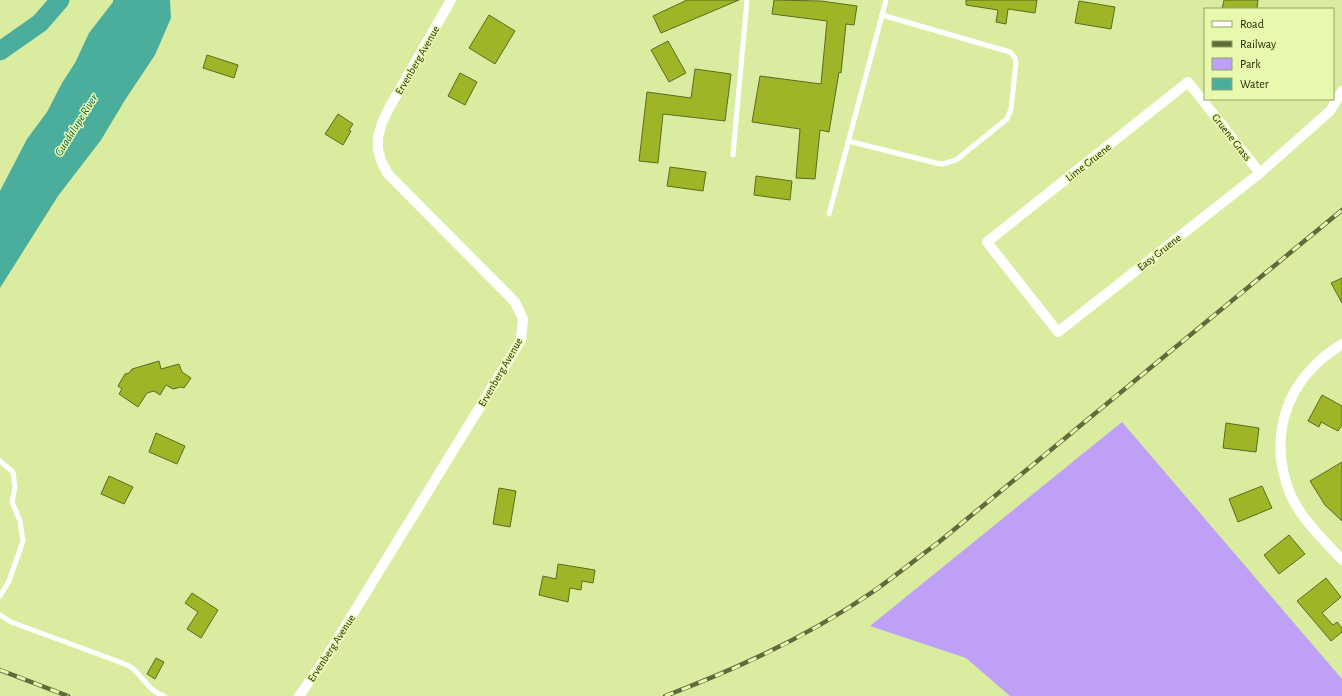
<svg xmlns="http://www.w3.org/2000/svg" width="1342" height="696" font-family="'Alegreya Sans',sans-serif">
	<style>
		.green { fill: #bea0f7 }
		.water { fill: #4bad9b }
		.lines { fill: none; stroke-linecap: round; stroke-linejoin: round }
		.river { stroke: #4bad9b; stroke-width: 19 }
		.building { fill: #9db526; stroke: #5d6b20 }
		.service { stroke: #fff; stroke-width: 5 }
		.minor { stroke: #fff; stroke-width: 10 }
		.rail-casing { stroke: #606b3c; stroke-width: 4.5 }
		.rail { stroke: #e7f9ad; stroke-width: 3; stroke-dasharray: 9; stroke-linecap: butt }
		.labels { text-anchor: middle; stroke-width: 3; stroke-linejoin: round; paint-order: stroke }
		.street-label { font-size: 11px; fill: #1d2304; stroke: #e7f9ad }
		.water-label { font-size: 12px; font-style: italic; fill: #0b5f53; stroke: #e7f9ad }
	</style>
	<rect width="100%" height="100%" fill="#daeca0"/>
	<polygon class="green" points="1122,422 1342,679 1342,696 1010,696 966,658 870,626"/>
	<polygon class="water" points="113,0 170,0 171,18 155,55 125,100 101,140 58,196 0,288 0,191 27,139 47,112 62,83 75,63 89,33 113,2"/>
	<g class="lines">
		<polyline class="river" points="0,51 40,23 60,0"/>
	</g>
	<g class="building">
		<polygon points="687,0 739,0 661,33 653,16"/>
		<polygon points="774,0 821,1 857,6 854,25 846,24 841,73 839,72 829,132 820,130 815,179 796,178 800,129 752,122 760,76 821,84 827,21 772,14"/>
		<polygon points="966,0 1037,0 1035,13 1008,9 1006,24 996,22 998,10 966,5"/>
		<polygon points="1224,0 1258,0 1257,9 1222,9"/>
		<polygon points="1079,1 1115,7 1111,29 1075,23"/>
		<polygon points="489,15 515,31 495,64 469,48"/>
		<polygon points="668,41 686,73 669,82 651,50"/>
		<polygon points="207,55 238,65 234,78 203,68"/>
		<polygon points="695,69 731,74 725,121 663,114 658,163 639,161 647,92 691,98"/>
		<polygon points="460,73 477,82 465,105 448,96"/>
		<polygon points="338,114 353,124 349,130 351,131 343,145 325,134"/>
		<polygon points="670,167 706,172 703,191 667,186"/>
		<polygon points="756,176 792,181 790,200 754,195"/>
		<polygon points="1342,278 1342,303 1331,283"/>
		<polygon points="159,361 161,369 179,364 182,372 191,378 184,388 181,387 173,389 166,385 160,395 154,391 147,393 138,407 119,394 122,389 118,386 125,374 129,373 132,369"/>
		<polygon points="1322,395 1342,406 1342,425 1338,431 1321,422 1319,427 1308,421"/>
		<polygon points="1226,423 1259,428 1256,452 1223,448"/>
		<polygon points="156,433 185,446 177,464 149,452"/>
		<polygon points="1342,462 1342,521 1325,505 1310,481"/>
		<polygon points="109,476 133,487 124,504 101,494"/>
		<polygon points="1262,486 1272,508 1238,522 1229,499"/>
		<polygon points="499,488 516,491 510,527 493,524"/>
		<polygon points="1289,535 1305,554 1279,574 1264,555"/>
		<polygon points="558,564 595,570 593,583 582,581 581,590 570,588 568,602 539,595 543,576 556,579"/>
		<polygon points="1326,578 1341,597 1322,613 1333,625 1337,622 1342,628 1342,632 1331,641 1297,601"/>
		<polygon points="192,593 218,610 201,638 187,629 198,612 185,603"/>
		<polygon points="156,658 164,662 155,679 147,674"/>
	</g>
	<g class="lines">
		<g class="service">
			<polyline points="848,141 936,163 943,164 956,160 1007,119 1011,109 1016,63 1015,58 1010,52 882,15"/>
			<polyline points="733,155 747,0"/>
			<polyline points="829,214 886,0"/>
			<polyline points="0,461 13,472 15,487 12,502 20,521 23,541 9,581 0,596"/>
			<path d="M0,615L11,622L117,661C122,663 128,665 132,668C144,677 148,691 164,696"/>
		</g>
		<g class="minor">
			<polyline points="1260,173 1188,82 987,242 1058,332 1260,173 1330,111 1342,91"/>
			<path d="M1342,344C1287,378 1266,435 1291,496C1302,520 1324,540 1342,560"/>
			<polyline points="299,696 327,656 521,340 523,319 515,302 388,174 382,163 378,150 378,137 382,123 389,108 451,0"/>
		</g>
		<g class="rail-casing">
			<g id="rail">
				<polyline points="0,670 68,696"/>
				<path d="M665,696C737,669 807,637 871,593C894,577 916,559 939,542L1342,210"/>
			</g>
		</g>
		<use href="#rail" class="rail"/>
	</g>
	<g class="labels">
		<g class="street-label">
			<text transform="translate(417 60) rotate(-60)" y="4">Ervenberg Avenue</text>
			<text transform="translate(1232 137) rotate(52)" y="4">Gruene Grass</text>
			<text transform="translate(1088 162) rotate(-38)" y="4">Lime Gruene</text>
			<text transform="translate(1159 252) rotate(-38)" y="4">Easy Gruene</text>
			<text transform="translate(500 372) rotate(-60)" y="4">Ervenberg Avenue</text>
			<text transform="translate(331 648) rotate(-57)" y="4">Ervenberg Avenue</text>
		</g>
		<g class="water-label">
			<text transform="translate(76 125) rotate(-58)" y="4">Guadalupe River</text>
		</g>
	</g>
	<rect x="1204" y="8" width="130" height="92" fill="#e7f9ad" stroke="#96a369"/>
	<rect x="1212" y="21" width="20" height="6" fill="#ffffff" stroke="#96a369"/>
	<text x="1240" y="28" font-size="12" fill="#1d2304">Road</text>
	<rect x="1212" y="41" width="20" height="6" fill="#606b3c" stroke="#96a369"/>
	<text x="1240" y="48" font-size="12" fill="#1d2304">Railway</text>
	<rect x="1212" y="58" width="20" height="12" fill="#bea0f7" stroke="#96a369"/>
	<text x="1240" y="68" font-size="12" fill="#1d2304">Park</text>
	<rect x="1212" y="78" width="20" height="12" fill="#4bad9b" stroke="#96a369"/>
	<text x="1240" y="88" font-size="12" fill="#1d2304">Water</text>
</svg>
